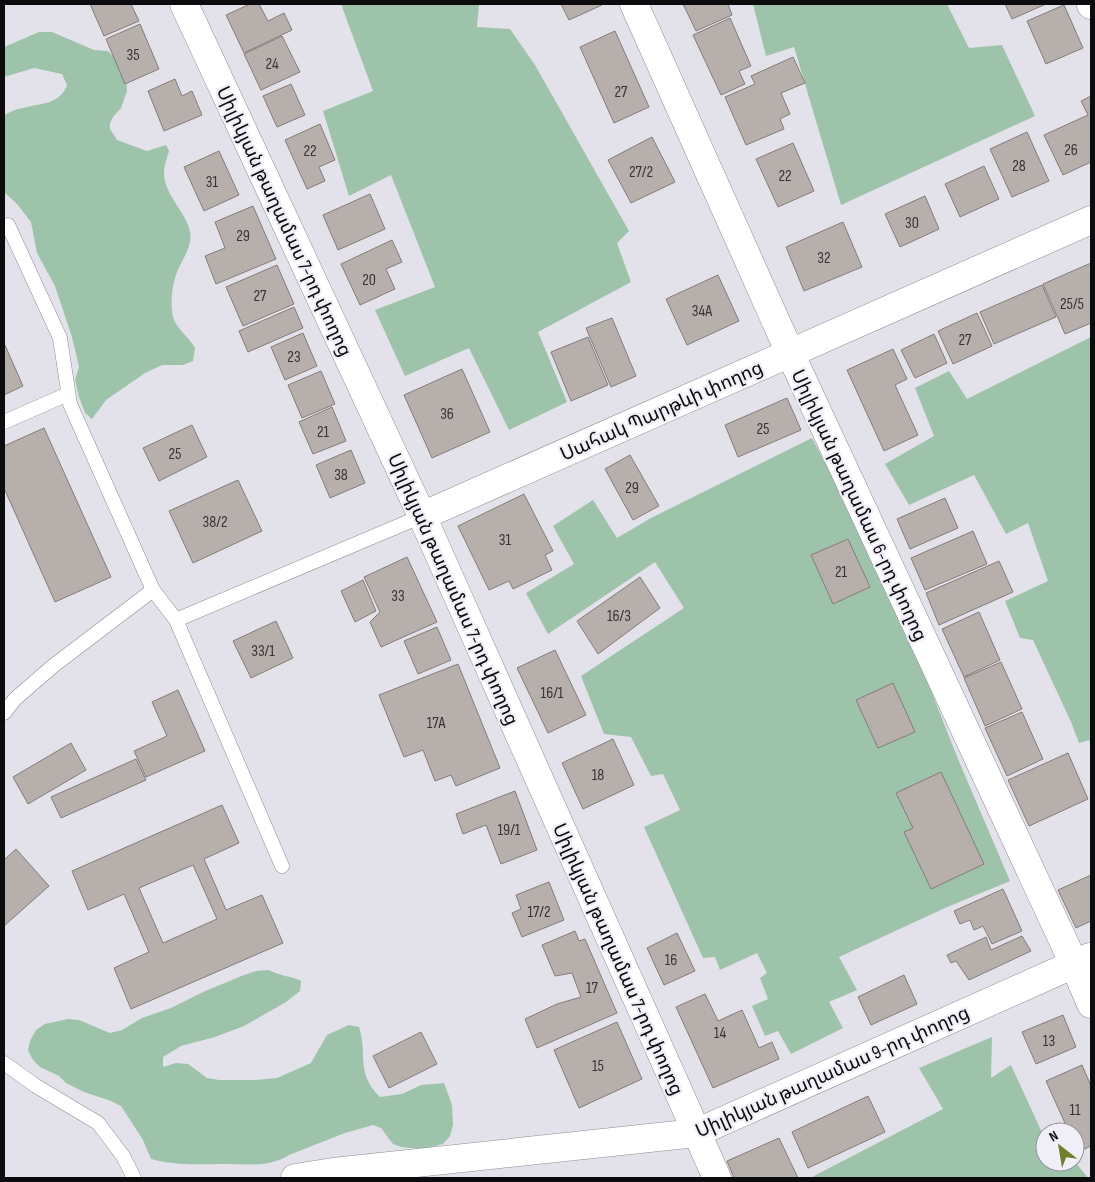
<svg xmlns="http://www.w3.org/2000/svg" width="1095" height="1182" font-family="'Sofia Sans Condensed','Noto Sans Armenian',sans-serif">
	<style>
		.green { fill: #9ec3ab }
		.building { fill: #b7afab; stroke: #847c79; fill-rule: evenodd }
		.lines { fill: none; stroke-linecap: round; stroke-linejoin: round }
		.service-casing { stroke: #8e8d94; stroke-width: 15 }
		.minor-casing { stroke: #8e8d94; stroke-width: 29 }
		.service { stroke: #fff; stroke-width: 14 }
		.minor { stroke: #fff; stroke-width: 28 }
		.labels { text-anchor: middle; stroke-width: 4.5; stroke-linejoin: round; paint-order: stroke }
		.number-label { font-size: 16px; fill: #373435 }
		.street-label { font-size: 19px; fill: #0c0b0e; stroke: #f0eff7 }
	</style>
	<rect width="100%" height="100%" fill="#e3e1e9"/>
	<g class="green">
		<polygon points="341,4 479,4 477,27 510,29 535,65 629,231 617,243 631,282 538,332 567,402 509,430 469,348 405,376 375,310 435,287 391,175 349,196 323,111 373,91"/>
		<polygon points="753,4 947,4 969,48 1002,45 1035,116 841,205 794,47 766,56"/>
		<path d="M39,32H52L94,50L108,51L113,56L126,78L127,91L121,108L113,117L110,123V129L117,140L147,151L166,145L169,151C167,158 164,165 164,173C164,195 186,211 190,232C193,245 182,260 177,272C172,285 170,303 173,317C177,330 189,337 195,348L193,361L183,365H162L145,373L106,400L92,419L85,413L79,397L75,380L79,367L72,337L55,286L37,253L31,222L17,204L4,192V115C10,112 16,109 23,108C40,103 60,105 67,85L62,74L34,68L4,77V47Z"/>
		<polygon points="1091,337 1091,745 1089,740 1079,743 1071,722 1033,640 1020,638 1005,601 1048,581 1028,523 1006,534 974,475 909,505 885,464 934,436 915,388 949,371 967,399"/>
		<polygon points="812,438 864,537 913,645 958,759 1010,881 945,908 839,957 857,990 829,1002 843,1028 791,1054 778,1031 765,1036 752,1006 768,999 760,978 767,973 757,953 720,970 715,957 703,958 644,827 680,810 663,774 651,776 631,737 604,734 581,676 684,608 655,562 548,634 526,593 574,564 553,526 593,500 617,538 651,518"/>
		<path d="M269,970C282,977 289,975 301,981L300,991L286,1002L244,1026L215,1037L181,1046L163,1057V1067L176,1063L188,1064L207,1078L219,1080H256L277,1078L311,1063L327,1035L349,1025L359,1027C368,1055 355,1072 380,1097L402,1094L421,1085L444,1083L452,1105L453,1125L450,1136L443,1144L422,1149L401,1147L393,1144L381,1128L373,1125L345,1133L289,1155C268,1168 247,1164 224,1164C198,1164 177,1166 151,1159L143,1140L121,1106L111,1101L84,1092L66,1083L59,1076L40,1067L33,1060L28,1050L30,1041L36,1030L45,1024L68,1019L79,1020L110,1033L122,1030L142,1018L171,1008L203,992L244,975L256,971Z"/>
		<polygon points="992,1037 991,1078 1011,1065 1045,1139 1045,1162 1056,1162 1059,1169 1076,1163 1088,1178 810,1178 943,1109 919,1068"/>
	</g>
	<g class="building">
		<polygon points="90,4 131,4 139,21 104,36"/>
		<polygon points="250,4 259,4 268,21 284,13 292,30 244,53 226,15"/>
		<polygon points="561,4 601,4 602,5 569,20"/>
		<polygon points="683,4 728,4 732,15 696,31"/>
		<polygon points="1005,4 1046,4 1012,19"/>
		<polygon points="1064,5 1083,48 1046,64 1027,21"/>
		<polygon points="730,18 751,66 739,71 745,84 721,95 693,35"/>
		<polygon points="140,24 159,69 125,84 106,39"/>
		<polygon points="615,31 649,107 614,123 580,47"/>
		<polygon points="282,36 300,72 261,90 244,54"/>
		<polygon points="793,57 805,83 781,93 790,114 780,119 784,129 746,145 725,97 755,84 751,76"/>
		<polygon points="175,79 182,96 192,91 202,115 164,131 148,91"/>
		<polygon points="291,84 305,115 277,127 263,96"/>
		<polygon points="1091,96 1091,162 1063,175 1044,135 1088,115 1081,101"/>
		<polygon points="320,124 335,160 319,167 325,181 307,189 285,140"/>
		<polygon points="1027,132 1049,181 1012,197 990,149"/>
		<polygon points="652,137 675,182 631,203 608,160"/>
		<polygon points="793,143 814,191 778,207 756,159"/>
		<polygon points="219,151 239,195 204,211 184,167"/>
		<polygon points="984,166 999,199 960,217 945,184"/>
		<polygon points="370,194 385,229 338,250 323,215"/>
		<polygon points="925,196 939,229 900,247 885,214"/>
		<polygon points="253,206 276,259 216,284 205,256 225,248 215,222"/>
		<polygon points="843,222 862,267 804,291 786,247"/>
		<polygon points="392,240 402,262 386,269 395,289 360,305 341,264"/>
		<polygon points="1091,263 1091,323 1065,334 1043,284"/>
		<polygon points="277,265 294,304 243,326 226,287"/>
		<polygon points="718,275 739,321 687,345 666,299"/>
		<polygon points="1042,285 1056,317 994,344 980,312"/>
		<polygon points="294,307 303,328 248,352 239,331"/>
		<polygon points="977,313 992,346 953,364 938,331"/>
		<polygon points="612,318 636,376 611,387 586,328"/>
		<polygon points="303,333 317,366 285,380 271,347"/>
		<polygon points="934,334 947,363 915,378 901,350"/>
		<polygon points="588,337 608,385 571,401 551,352"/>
		<polygon points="4,343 23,386 4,395"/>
		<polygon points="893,349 907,379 895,385 918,435 884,451 847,370"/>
		<polygon points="462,369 490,432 432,458 404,395"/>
		<polygon points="321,371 335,404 302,418 288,385"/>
		<polygon points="787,398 801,430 738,457 725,425"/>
		<polygon points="332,407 346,441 313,454 299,422"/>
		<polygon points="192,425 207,457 159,481 143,448"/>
		<polygon points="44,428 111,577 55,602 4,488 4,446"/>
		<polygon points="351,450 365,483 330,498 316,465"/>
		<polygon points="630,455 659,506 633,520 605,469"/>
		<polygon points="238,480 262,531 193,563 169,511"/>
		<polygon points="524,494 553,551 545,555 552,570 513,589 509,581 489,590 458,526"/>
		<polygon points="945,498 958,528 910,549 897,519"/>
		<polygon points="973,531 987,564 925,590 911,558"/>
		<polygon points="848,539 870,587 833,604 811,555"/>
		<polygon points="407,557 437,622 381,647 370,622 380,612 364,577"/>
		<polygon points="999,561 1013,592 939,625 926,593"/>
		<polygon points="640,577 660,608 598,654 577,621"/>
		<polygon points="363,580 376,611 355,622 341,591"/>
		<polygon points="979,612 1000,660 964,677 942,629"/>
		<polygon points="276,621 293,658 251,678 233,641"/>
		<polygon points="437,627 451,660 418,674 404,641"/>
		<polygon points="555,650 586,715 548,733 517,668"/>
		<polygon points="1001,662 1022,709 985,726 964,678"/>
		<polygon points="458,664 500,768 456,786 451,775 435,781 423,750 404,757 379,695"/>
		<polygon points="893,683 915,732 878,748 856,700"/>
		<polygon points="178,690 205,751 146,777 134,751 167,736 152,702"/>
		<polygon points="1022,712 1043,759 1007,776 985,728"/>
		<polygon points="613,739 634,785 583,809 562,763"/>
		<polygon points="71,743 86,770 28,804 13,777"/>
		<polygon points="1068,753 1088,799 1029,826 1008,780"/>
		<polygon points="136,759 146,780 61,818 51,797"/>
		<polygon points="941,772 984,864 931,889 904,832 913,828 896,793"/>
		<polygon points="515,791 537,850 501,864 486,825 463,834 456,814"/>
		<path d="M222,805L239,843L204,859L226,910L262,895L283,943L131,1009L114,968L149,952L124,894L88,910L72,871ZM193,865L217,919L163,943L139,888Z"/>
		<polygon points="16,849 49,886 4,926 4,860"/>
		<polygon points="1091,875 1091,921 1076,928 1058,890"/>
		<polygon points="549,882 564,920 522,937 512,913 521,909 516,895"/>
		<polygon points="1003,889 1022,931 992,944 983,926 974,930 970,920 960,924 954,911"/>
		<polygon points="575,931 579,941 585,939 617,1013 537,1048 525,1019 557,1004 581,997 572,973 555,976 542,945"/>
		<polygon points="677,933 695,971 664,985 647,948"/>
		<polygon points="1022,936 1031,951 969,980 956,961 951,963 947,955 986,937 991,950"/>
		<polygon points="904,975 917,1004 871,1025 858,997"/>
		<polygon points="705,994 718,1021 742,1010 759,1048 772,1042 779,1059 713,1088 676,1007"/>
		<polygon points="1063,1015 1076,1047 1036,1064 1022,1032"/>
		<polygon points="617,1022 642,1079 579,1108 554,1050"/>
		<polygon points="421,1032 437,1064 389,1088 373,1056"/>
		<polygon points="1082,1065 1091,1086 1091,1146 1078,1152 1075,1146 1075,1132 1069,1132 1046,1081"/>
		<polygon points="868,1096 885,1132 808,1168 792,1132"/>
		<polygon points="779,1138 798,1178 734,1178 727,1161"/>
	</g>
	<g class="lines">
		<g class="service-casing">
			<g id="service">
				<polyline points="8,225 60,338 70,404 153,590 176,620 422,516"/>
				<polyline points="4,422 68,394"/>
				<polyline points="176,620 282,866"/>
				<polyline points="4,713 15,699 53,666 153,590"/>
				<polyline points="4,1063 36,1086 98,1123 123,1156 134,1178"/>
			</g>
		</g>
		<g class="minor-casing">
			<g id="minor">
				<polyline points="184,4 422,516 717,1178"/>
				<polyline points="634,4 790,353 1074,964 1091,1004"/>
				<polyline points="1091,4 1091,5"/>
				<polyline points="422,516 1091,220"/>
				<polyline points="295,1178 333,1172 696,1133 1090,957"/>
			</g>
		</g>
		<use href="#service" class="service"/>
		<use href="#minor" class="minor"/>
	</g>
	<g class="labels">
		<g class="number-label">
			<text x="133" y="60">35</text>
			<text x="272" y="69">24</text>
			<text x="621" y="97">27</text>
			<text x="1071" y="155">26</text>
			<text x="310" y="156">22</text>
			<text x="1019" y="171">28</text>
			<text x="641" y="177">27/2</text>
			<text x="785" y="181">22</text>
			<text x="212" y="187">31</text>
			<text x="912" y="228">30</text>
			<text x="243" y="241">29</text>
			<text x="824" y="263">32</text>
			<text x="369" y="285">20</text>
			<text x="260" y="301">27</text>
			<text x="1072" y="309">25/5</text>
			<text x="702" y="316">34А</text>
			<text x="965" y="345">27</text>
			<text x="294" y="362">23</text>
			<text x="447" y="419">36</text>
			<text x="763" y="434">25</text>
			<text x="323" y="437">21</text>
			<text x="175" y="459">25</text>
			<text x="341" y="480">38</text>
			<text x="632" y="493">29</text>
			<text x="215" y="527">38/2</text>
			<text x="505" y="545">31</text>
			<text x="841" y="577">21</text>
			<text x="398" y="601">33</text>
			<text x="619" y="621">16/3</text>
			<text x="263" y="656">33/1</text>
			<text x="552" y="698">16/1</text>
			<text x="436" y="728">17А</text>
			<text x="598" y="780">18</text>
			<text x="509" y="835">19/1</text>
			<text x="539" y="917">17/2</text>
			<text x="671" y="965">16</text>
			<text x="592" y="993">17</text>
			<text x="720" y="1038">14</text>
			<text x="1049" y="1046">13</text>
			<text x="598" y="1071">15</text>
			<text x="1075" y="1115">11</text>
		</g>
		<g class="street-label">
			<text transform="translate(285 221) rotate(65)" y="7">Սիլիկյան թաղամաս 7-րդ փողոց</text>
			<text transform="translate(661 410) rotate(-24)" y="7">Սահակ Պարթևի փողոց</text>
			<text transform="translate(860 505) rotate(65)" y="7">Սիլիկյան թաղամաս 6-րդ փողոց</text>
			<text transform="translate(454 589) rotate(66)" y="7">Սիլիկյան թաղամաս 7-րդ փողոց</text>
			<text transform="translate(619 959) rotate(66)" y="7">Սիլիկյան թաղամաս 7-րդ փողոց</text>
			<text transform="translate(832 1071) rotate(-24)" y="7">Սիլիկյան թաղամաս 9-րդ փողոց</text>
		</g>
	</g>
	<rect width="1095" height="1182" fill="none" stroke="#0c0b0e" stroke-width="10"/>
	<g transform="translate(1060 1147) rotate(329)"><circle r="24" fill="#f0eff7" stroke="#95949a"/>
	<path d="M0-4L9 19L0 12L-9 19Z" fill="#717f2d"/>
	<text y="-8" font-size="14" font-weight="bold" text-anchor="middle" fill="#0c0b0e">N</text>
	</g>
</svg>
